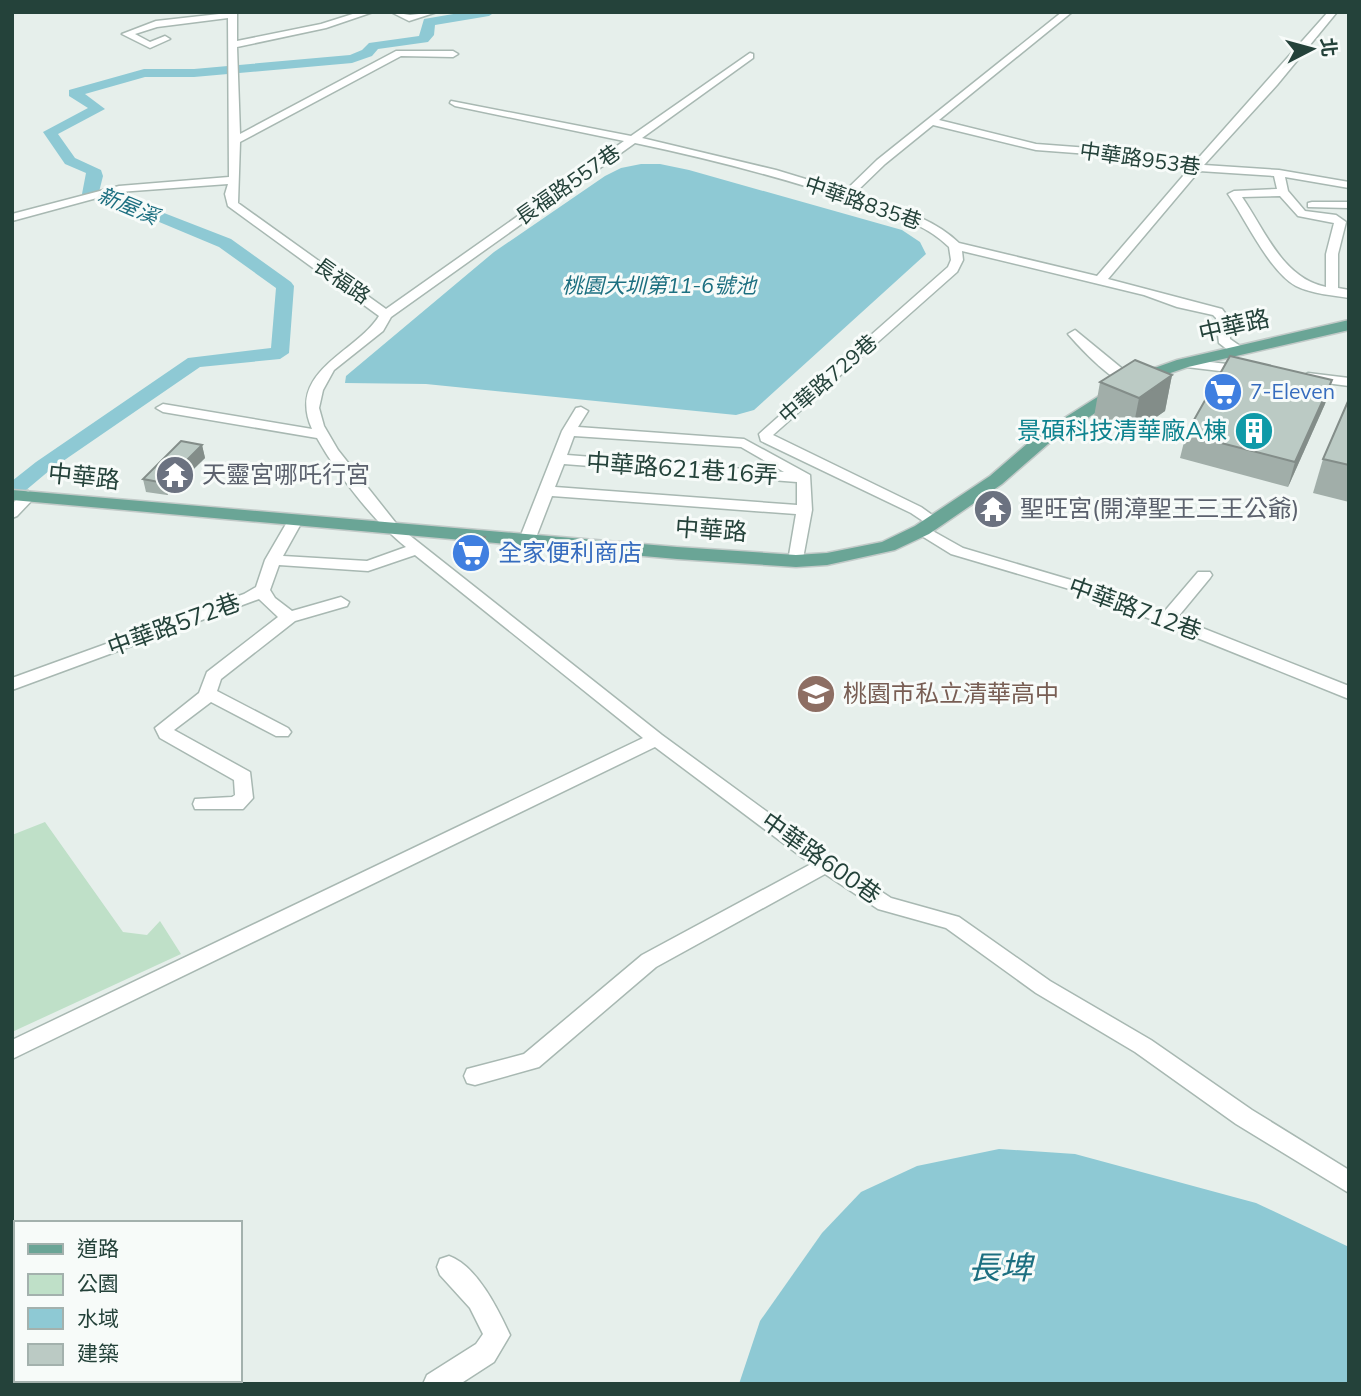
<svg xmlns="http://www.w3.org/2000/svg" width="1361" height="1396" font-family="Mulish,'Noto Sans TC',sans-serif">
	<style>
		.green { fill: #bfe0c8 }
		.water { fill: #8ec9d4 }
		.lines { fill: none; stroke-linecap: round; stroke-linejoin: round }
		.river { fill: #8ec9d4; fill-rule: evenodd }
		.minor-casing { stroke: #a8b8b2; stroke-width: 3 }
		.major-casing { stroke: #c2cac8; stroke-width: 3 }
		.minor { fill: #fff; fill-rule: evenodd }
		.major { fill: #6aa596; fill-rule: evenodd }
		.wall { fill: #a1aea9 }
		.shaded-wall { fill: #838d89 }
		.building { fill: #bbcac4; stroke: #838d89; stroke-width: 2 }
		.labels { text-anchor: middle; stroke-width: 6; stroke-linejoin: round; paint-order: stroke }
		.far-street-label { font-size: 21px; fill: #24423a; stroke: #f7fbf9 }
		.far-water-label { font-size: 21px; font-style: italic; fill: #1c6f80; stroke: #f7fbf9 }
		.far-shop-label { font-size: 21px; fill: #366cbe; stroke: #f7fbf9; text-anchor: start }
		.street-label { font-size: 24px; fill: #24423a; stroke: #f7fbf9 }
		.culture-label { font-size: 24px; fill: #0d838f; stroke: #f7fbf9; text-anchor: end }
		.worship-label { font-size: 24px; fill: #5b616d; stroke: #f7fbf9; text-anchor: start }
		.shop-label { font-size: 24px; fill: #366cbe; stroke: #f7fbf9; text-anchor: start }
		.education-label { font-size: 24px; fill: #785e54; stroke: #f7fbf9; text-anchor: start }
		.near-water-label { font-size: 32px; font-style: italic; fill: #1c6f80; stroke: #f7fbf9 }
	</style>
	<rect width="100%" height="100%" fill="#e6efeb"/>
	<polygon class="green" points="45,822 123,932 147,935 160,921 181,954 12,1032 12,835"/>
	<g class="water">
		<polygon points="641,164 660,164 689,170 902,230 920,242 926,254 754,410 736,415 426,384 345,383 346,376 494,252 605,176 621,168"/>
		<polygon points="999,1149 1075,1154 1256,1203 1349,1247 1349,1384 739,1384 760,1321 822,1233 861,1192 917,1166"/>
	</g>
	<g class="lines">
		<polygon class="river" points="465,12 495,12 489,16 435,25 434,35 428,42 378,49 372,56 352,63 194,77 145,77 85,94 105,109 58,134 75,158 101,170 103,176 99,192 164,213 231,239 291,282 294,286 289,353 280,359 200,367 50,470 19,496 12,498 12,481 36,462 188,358 271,348 276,288 219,247 152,219 84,197 82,194 86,173 65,164 43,132 88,108 69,96 69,90 144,69 194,69 350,55 362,50 369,43 419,36 424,19"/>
		<g class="minor-casing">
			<g id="minor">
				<path d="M237,12V41L321,24L359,12H373L326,28L237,47L240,134L396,51H453L458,54L453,57L401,56L240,142L238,203L386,309L624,141L455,106L450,103L451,101L631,136L750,53L753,54V58L642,138L776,170L845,191L877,160L1062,12H1072L939,120L1036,144L1129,151L1194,163L1328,12H1337L1277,85L1204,165L1279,170L1349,182V188L1285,177L1288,191L1305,211L1336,215L1346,222L1338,254V288L1349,290V298C1332,295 1312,294 1296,286C1269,271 1246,220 1228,194L1234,191L1277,189L1274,176L1199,171L1108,279L1222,309L1228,317L1230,339L1243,348V354H1233L1219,343L1216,318L1213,315L1177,307L1144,295L962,251L963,260L957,272L773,435L921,507L942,522L939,525H929L911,513L761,441L759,434L948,267L951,260L949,247C925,223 890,214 858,203C785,178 710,159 635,143L391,317L383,331L334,370L323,390L319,408L324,426L338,450L399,527L662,735L833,860L891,898L959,917L1050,981L1151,1040L1252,1110L1349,1170V1193L1236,1124L1135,1052L1036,993L946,928L878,909L825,874L656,967L539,1067L475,1085L467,1083L464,1076L467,1069L524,1054L642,955L811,864L655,747L12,1059V1040L643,738L415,555L368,571L279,565L270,590L275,598L292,611L341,597L349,602L347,606L295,621L221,679L217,691L288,728L291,732L288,736H276L211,702L174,730L250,772L253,798L243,809H195L193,804L195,799L232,797L235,795L234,780L160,738L155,728L199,693L207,672L278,617L259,599L12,690V678L244,594L256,587L265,560L290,517L295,515L303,520L283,556L367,561L406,547C373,521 338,475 317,438L163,412L156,408L163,404L312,429C286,371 356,353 379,316L228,206L225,194L228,184L119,192L12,221V214L119,186L229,177L228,18L157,27L135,34L150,42L165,36L170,39L150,48L122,34L156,21ZM933,125L1036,150L1129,157L1189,169L1097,276L959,243C931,216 891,207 854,194L885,164ZM1280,196L1298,216L1334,223L1326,254V287C1282,278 1265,230 1242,197Z"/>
				<polygon points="391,12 410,15 437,12 409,21"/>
				<polygon points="1312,202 1349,202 1349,208 1308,207 1308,203"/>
				<path d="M1075,330L1136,380V386C1118,389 1080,348 1068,334Z"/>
				<polygon points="1183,359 1245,366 1252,370 1245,374 1178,366 1176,363"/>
				<polygon points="1308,373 1349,378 1349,386 1303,380 1301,377"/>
				<path d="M581,407L588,411L578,427L744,439L810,475L812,510L802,564H790L788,561L796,514L552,496L535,540L527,545L522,543L519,540L562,431L576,408ZM574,436L741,447L784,472L567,455ZM564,464L797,482V505L555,487Z"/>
				<polygon points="28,491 36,496 17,516 12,518 12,504 23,493"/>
				<polygon points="922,525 963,548 1105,590 1163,613 1198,572 1210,572 1212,575 1210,578 1177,618 1349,686 1349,699 1093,596 951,554 917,533 914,530 917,527"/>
				<path d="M449,1256C477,1266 498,1309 510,1335L494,1362L460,1384H423L427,1375L476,1344L483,1334L470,1308L440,1275L437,1267L440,1259Z"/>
			</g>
		</g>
		<g class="major-casing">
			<polygon id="major" points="1349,320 1349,330 1188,367 1141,383 1048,444 1002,484 929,534 895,550 827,565 796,567 677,559 12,500 12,490 677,547 796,555 827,553 882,542 915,526 990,476 1036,436 1129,377 1177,360"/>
		</g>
		<use href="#minor" class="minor"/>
		<use href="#major" class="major"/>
	</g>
	<g class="wall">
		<polygon points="1172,375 1165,411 1132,434 1094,417 1100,382"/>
		<polygon points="1332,380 1325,404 1288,487 1180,458 1186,434"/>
		<polygon points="1349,399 1349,502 1313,493 1323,459"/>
		<polygon points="202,445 205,458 167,495 146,492 143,479"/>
		<polygon points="485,537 485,546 480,562 456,560 455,552"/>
	</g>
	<g class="shaded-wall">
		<polygon points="1172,375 1165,411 1132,434 1139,398"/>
		<polygon points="1332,380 1325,404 1288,487 1295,462"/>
		<polygon points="202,445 205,458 167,495 164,483"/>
		<polygon points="485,537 485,546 480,562 479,553"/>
	</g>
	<g class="building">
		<polygon points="1230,356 1332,380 1295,462 1186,434"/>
		<polygon points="1135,360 1172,375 1139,398 1100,382"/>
		<polygon points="1349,399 1349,465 1323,459"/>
		<polygon points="181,441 202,445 164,483 143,479"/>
		<polygon points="460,536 485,537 479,553 455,552"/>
	</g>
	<defs>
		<g id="supermarket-disc" transform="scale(2.0125)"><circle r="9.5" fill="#3f7fe0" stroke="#f7fbf9"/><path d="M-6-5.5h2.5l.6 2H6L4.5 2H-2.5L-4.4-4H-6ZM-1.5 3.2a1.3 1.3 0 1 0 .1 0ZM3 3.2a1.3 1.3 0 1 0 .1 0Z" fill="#fff"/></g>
		<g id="building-disc" transform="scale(2.0125)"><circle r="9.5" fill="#0f9aa8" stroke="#f7fbf9"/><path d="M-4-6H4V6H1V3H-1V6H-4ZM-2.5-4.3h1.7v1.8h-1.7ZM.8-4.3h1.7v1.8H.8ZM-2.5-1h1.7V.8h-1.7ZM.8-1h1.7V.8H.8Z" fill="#fff"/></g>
		<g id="temple-disc" transform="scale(2.0125)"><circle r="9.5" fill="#6b7280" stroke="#f7fbf9"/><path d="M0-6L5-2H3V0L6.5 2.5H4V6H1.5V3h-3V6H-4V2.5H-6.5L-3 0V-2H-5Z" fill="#fff"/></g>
		<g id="school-disc" transform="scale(2.0125)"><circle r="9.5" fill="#8d6e63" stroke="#f7fbf9"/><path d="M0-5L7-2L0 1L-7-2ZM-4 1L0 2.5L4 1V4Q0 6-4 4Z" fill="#fff"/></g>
	</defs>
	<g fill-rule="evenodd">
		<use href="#supermarket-disc" x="1223" y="392"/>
		<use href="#building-disc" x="1254" y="431"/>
		<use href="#temple-disc" x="175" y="475"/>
		<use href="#temple-disc" x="993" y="509"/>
		<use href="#supermarket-disc" x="471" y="553"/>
		<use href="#school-disc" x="816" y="694"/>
	</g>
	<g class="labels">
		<g class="far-street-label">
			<text transform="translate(1140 159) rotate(8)" y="7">中華路953巷</text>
			<text transform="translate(568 185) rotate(-35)" y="7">長福路557巷</text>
			<text transform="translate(863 203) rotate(19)" y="7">中華路835巷</text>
			<text transform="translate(342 281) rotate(35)" y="7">長福路</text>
			<text transform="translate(828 379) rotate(-41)" y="7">中華路729巷</text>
		</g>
		<g class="far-water-label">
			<text transform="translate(128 206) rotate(23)" y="7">新屋溪</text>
			<text x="659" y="293">桃園大圳第11-6號池</text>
		</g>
		<g class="far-shop-label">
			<text x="1250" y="399">7-Eleven</text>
		</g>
		<g class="street-label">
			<text transform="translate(1234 326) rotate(-13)" y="8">中華路</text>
			<text transform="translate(682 469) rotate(4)" y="8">中華路621巷16弄</text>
			<text transform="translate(84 477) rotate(6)" y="8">中華路</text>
			<text transform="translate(711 530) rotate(4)" y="8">中華路</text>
			<text transform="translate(1135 609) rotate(20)" y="8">中華路712巷</text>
			<text transform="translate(174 625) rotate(-20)" y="8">中華路572巷</text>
			<text transform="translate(821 858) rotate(35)" y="8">中華路600巷</text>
		</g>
		<g class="culture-label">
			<text x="1227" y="439">景碩科技清華廠A棟</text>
		</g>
		<g class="worship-label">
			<text x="202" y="483">天靈宮哪吒行宮</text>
			<text x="1020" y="517">聖旺宮(開漳聖王三王公爺)</text>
		</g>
		<g class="shop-label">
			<text x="498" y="561">全家便利商店</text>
		</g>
		<g class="education-label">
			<text x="843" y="702">桃園市私立清華高中</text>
		</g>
		<g class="near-water-label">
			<text x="1000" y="1279">長埤</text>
		</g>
	</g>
	<rect width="1361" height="1396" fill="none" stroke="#24423a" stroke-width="28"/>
	<rect x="14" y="1221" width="228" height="161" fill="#f7fbf9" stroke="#a3b1ad" stroke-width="2"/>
	<rect x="28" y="1244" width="35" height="10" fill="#6aa596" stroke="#a3b1ad" stroke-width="2"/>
	<text x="77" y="1256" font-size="21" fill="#24423a">道路</text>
	<rect x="28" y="1274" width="35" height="21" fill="#bfe0c8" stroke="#a3b1ad" stroke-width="2"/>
	<text x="77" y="1291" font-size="21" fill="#24423a">公園</text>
	<rect x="28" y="1308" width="35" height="21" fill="#8ec9d4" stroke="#a3b1ad" stroke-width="2"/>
	<text x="77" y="1326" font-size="21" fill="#24423a">水域</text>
	<rect x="28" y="1344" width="35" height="21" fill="#bbcac4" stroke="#a3b1ad" stroke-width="2"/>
	<text x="77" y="1361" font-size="21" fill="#24423a">建築</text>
	<g transform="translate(1312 49) rotate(84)" stroke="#f7fbf9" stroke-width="5" paint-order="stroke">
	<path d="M0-5L12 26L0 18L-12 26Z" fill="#24423a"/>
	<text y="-10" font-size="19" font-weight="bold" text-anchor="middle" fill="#24423a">北</text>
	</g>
</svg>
